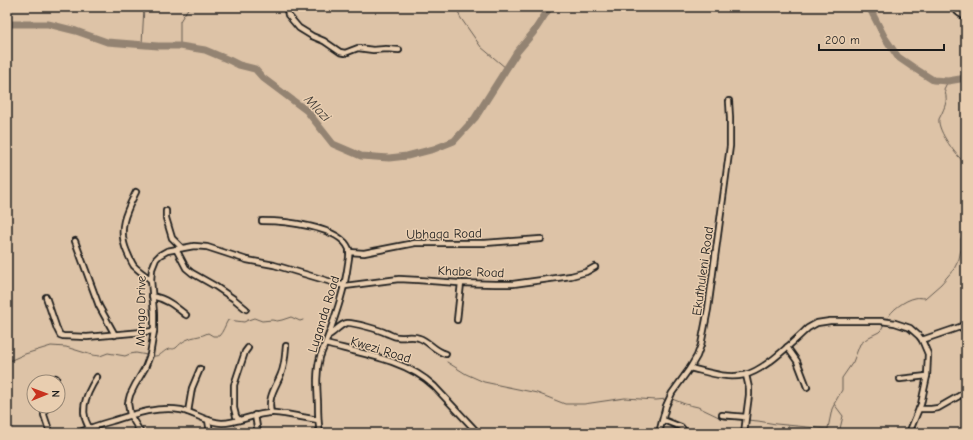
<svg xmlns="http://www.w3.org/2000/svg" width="973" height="440" font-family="'Comic Neue',sans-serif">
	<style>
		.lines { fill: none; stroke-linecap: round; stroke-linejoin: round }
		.stream { stroke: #635a50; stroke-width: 1 }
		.river { stroke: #938372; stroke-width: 7 }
		.minor-casing { stroke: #1c1c1c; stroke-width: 8 }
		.minor { stroke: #e9ceb0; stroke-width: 4.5 }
		.labels { text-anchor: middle; stroke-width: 3; stroke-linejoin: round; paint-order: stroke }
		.street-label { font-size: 13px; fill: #1c1c1c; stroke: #e9ceb0 }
		.water-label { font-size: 14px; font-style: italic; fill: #46403a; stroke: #e9ceb0 }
	</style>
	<rect width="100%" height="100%" fill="#ddc3a7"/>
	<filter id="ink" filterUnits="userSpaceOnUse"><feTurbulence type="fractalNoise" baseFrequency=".025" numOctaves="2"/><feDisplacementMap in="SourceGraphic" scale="8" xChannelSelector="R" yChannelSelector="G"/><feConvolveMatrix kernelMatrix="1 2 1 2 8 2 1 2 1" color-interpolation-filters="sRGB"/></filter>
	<g filter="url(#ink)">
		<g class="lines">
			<g class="stream">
				<polyline points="457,7 460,17 481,47 506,68"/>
				<polyline points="142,44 144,7"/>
				<polyline points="180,46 180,21 189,7"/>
				<path d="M948,81L944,89C948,99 946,104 942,113C941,115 940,117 939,119C937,131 957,157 966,164"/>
				<path d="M887,319C891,310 905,300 915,298C918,297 922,298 925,298L941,284L954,269L959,259L961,249V239L966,227"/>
				<path d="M152,356C162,357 162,351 169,349C174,348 171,350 176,348C179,345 182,342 186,340C193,336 201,337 208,333L213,336H219C223,332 225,325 228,320L244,322L248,320L254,318L262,321L272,320L277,321L282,320L291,317L300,321L303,320"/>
				<polyline points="7,362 25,354 51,346 66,347 92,355 100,356 108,353 125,356 130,354 136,353 147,355"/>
				<polyline points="447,362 466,374 484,382 537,393 565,404 584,404 625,398 656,400 667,399"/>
				<polyline points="672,399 685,404 698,407 723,419 743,420"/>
				<polyline points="747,420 758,421 776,424 828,429"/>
				<polyline points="827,433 832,409 834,405"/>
				<polyline points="839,433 843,416 834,404 842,390 842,378 853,362 860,344 869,337 879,332 881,330 884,324"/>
			</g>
			<g class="river">
				<polyline points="869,7 885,38 898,57 914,68 933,80 948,81 966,78"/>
				<polyline points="7,24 48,24 76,31 107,42 158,46 180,46 205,50 229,60 239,65 255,69 263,78 307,111 333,144 361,156 389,158 407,156 434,149 454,141 475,118 517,52 533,33 550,7"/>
			</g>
			<g class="minor-casing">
				<g id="minor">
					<polyline points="287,7 287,10 288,15 299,28 312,36 324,41 340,52 345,53 358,48 373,50 386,49 399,50"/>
					<polyline points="951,7 966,18"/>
					<polyline points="959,13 966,7"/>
					<path d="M136,192C126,212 117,229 127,252C129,256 131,262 134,266C139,271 145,275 151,280"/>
					<polyline points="166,211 166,218 172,238 182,248"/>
					<path d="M262,221C283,221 340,226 349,249C350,254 349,259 348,264C345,288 337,311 329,334C326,342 323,349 320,357C316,372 317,387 318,403C318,413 318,423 320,433"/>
					<polyline points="75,241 99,306 115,335"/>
					<polyline points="176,249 186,268 192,273 215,286 234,299 246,309"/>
					<polyline points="349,252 364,253 415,243 485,243 541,239"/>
					<path d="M152,296C167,299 175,306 186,315"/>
					<polyline points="46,297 57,329 60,335 63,336 87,337 154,331"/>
					<polyline points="457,320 461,283"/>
					<path d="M329,335C335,332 340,324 347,323C352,322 380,330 386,333C390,334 393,337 398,337C405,338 412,335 419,338C429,341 434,351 446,354"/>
					<path d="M325,344C360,353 407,360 434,386L478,433"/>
					<polyline points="787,347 797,361 807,387"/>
					<path d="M690,368C707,372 726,379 744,375C763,372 794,341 808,328L817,323L830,321H881L895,323L910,328L919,336L922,340L960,327L966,324"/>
					<polyline points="900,379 927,376"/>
					<polyline points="54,382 56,378"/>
					<polyline points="45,406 44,415 50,433"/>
					<polyline points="919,409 931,409 938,408 966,392"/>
					<polyline points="188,412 192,388 200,369"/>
					<path d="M271,413C267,397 276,387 281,374C285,365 285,355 286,346"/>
					<polyline points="255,415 258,433"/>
					<polyline points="722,415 746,417"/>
					<polyline points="208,420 210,433"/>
					<polyline points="239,420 236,416 234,408 234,385 245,352 248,348"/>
					<polyline points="663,420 681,427 686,433"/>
					<path d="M78,433C89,428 101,424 112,421C134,414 158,406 181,410C195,413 208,423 222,423C238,423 253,414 270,413C275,412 280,414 285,414C296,416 307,418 318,420"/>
					<path d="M93,433C77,414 85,396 97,377"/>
					<polyline points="141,433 130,415 128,403 130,395 135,385 145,368 150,355 154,331 154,313 151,280 152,269 156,259 160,255 167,251 194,246 207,247 247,260 274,265 345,286 399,279 418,280 458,283 495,284 513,284 571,276 586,272 595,267"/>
					<polyline points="659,433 666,406 672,393 690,368 697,356 701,345 708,309 730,146 730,118 729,101"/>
					<polyline points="744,433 749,395 749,388 746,375"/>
					<polyline points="909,433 921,404 927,376 928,354 922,340"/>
				</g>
			</g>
			<use href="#minor" class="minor"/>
		</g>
	</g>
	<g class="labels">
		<g class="street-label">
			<text transform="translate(444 233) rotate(-1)" y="5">Ubhaqa Road</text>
			<text transform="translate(471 271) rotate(2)" y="5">Khabe Road</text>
			<text transform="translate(702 271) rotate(-82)" y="5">Ekuthuleni Road</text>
			<text transform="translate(140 311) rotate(-89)" y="5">Mango Drive</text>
			<text transform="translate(323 314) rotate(-73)" y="5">Luganda Road</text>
			<text transform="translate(381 349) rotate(17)" y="5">Kwezi Road</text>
		</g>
		<g class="water-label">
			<text transform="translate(318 108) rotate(46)" y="5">Mlazi</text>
		</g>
	</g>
	<rect width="973" height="440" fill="none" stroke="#e9ceb0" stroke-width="24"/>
	<rect x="12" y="12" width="949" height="416" fill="none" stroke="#1c1c1c" stroke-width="1.5" filter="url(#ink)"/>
	<g transform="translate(46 394) rotate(89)"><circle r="19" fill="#e9ceb0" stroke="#978775"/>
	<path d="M0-3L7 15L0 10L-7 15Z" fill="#c8321e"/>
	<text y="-6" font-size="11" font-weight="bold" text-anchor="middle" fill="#1c1c1c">N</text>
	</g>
	<path d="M819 44v6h125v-6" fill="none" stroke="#1c1c1c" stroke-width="2"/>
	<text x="825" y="44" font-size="12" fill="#1c1c1c" stroke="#e9ceb0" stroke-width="3" paint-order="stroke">200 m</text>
</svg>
